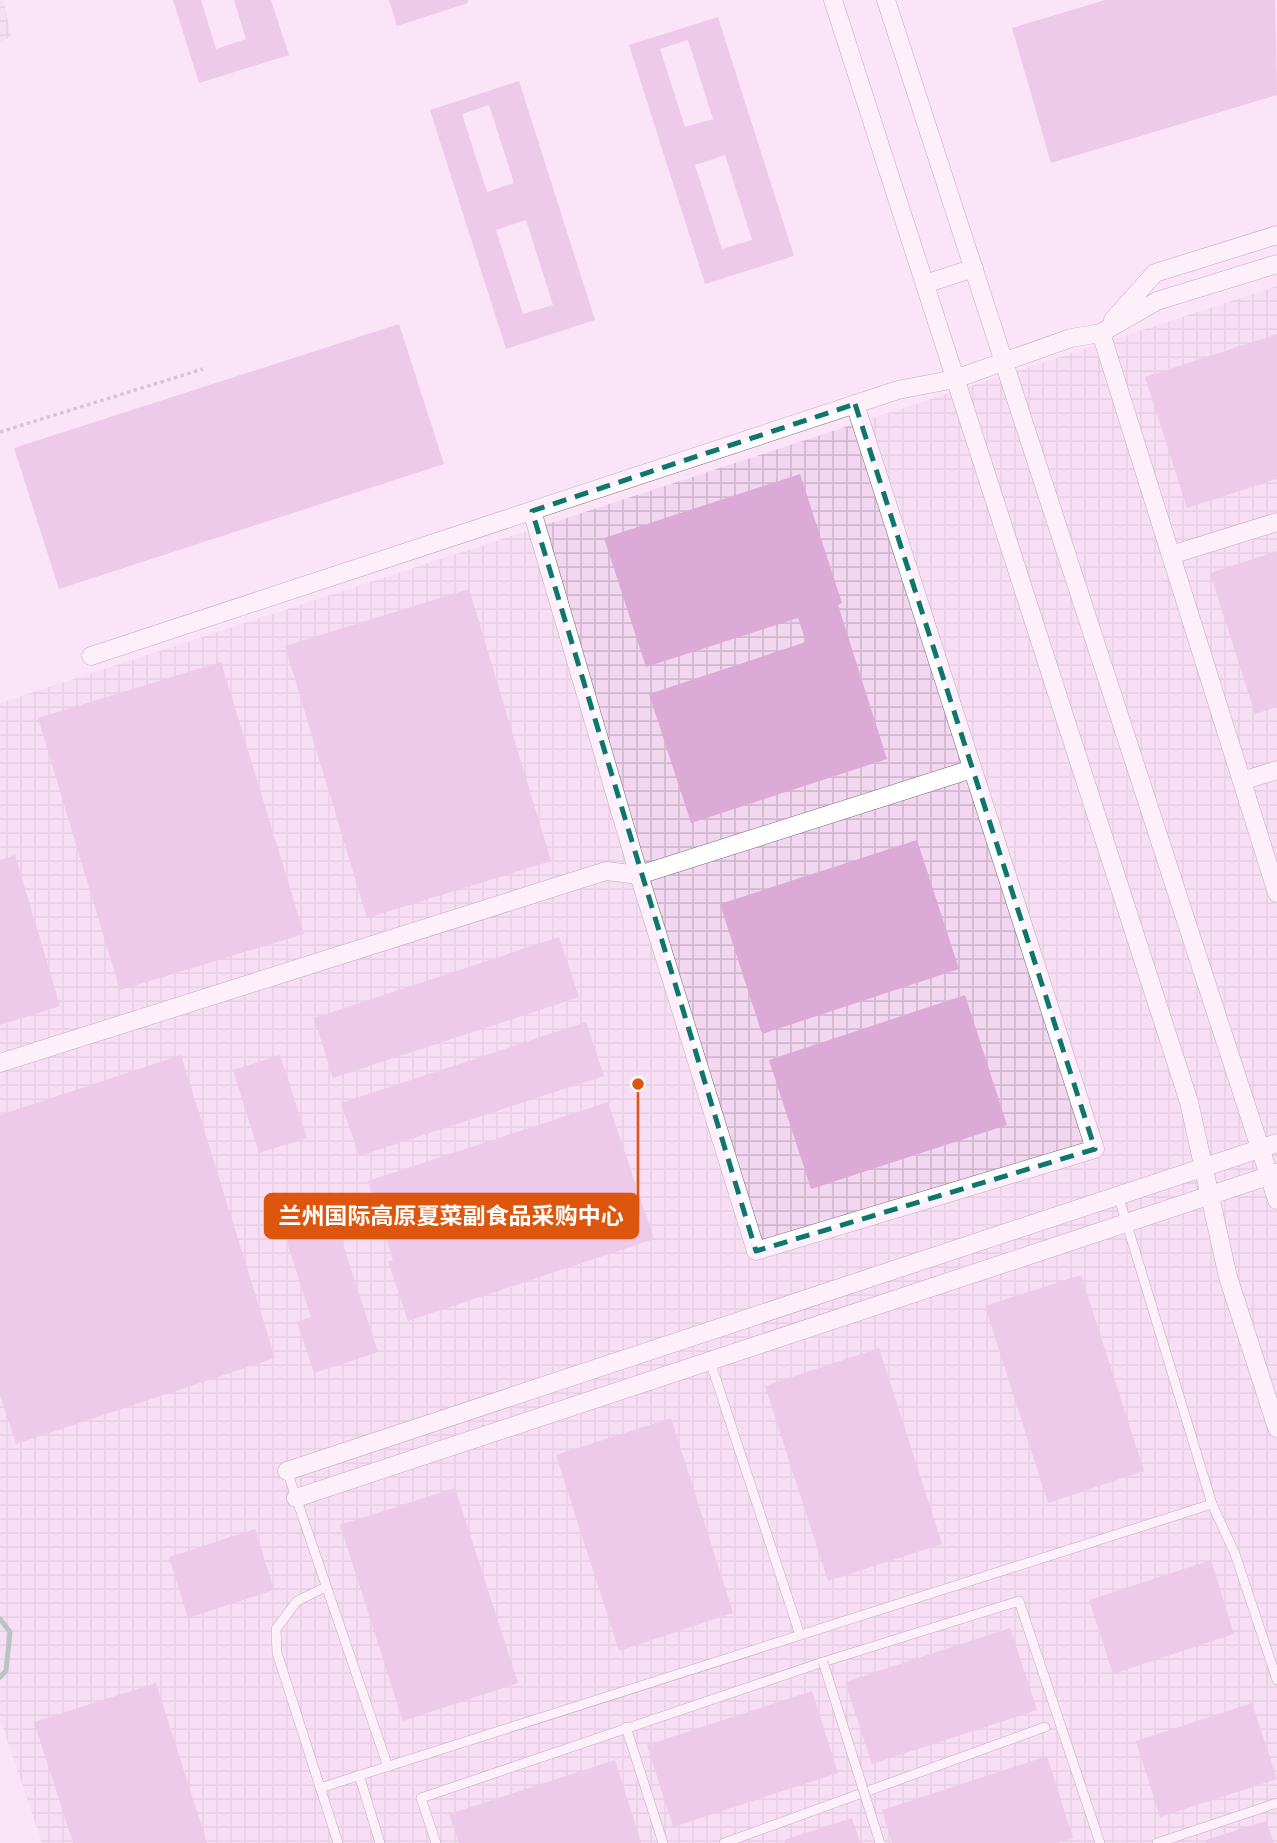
<svg xmlns="http://www.w3.org/2000/svg" width="1277" height="1843" font-family="'Roboto Condensed','Noto Sans SC',sans-serif">
	<style>
		.industrial { fill: url(#industrial-grid) }
		.lines { fill: none; stroke-linecap: round; stroke-linejoin: round }
		.stream { stroke: #6f9b87; stroke-width: 5 }
		.building { fill: #dbaad7; fill-rule: evenodd }
		.lane-casing { stroke: #7a6678; stroke-width: 10 }
		.street-casing { stroke: #7a6678; stroke-width: 19 }
		.path { stroke: #ac9baa; stroke-width: 3.5; stroke-dasharray: 3.5 3.5; stroke-linecap: butt }
		.lane { stroke: #fff; stroke-width: 9 }
		.street { stroke: #fff; stroke-width: 18 }
		.lane-bridge-casing { stroke: #7a6678; stroke-width: 10; stroke-linecap: butt }
		.lane-bridge { stroke: #fff; stroke-width: 9 }
		.marked { fill: none; stroke: #0f766e; stroke-width: 5; stroke-dasharray: 14 9; stroke-linejoin: round }
		.leader { fill: none; stroke: #de560d; stroke-width: 2.5 }
		.callout-dot { fill: #de560d; stroke: #fcf8fc; stroke-width: 2.5 }
		.callout { fill: #de560d; stroke: #de560d; stroke-width: 2.5 }
		.callout-label { font-size: 23px; text-anchor: middle; font-weight: bold; fill: #fff }
	</style>
	<defs>
		<pattern id="industrial-grid" width="8" height="8" patternUnits="userSpaceOnUse" patternTransform="scale(1.75)"><rect width="8" height="8" fill="#f3d7f1"/><path d="M0 4h8M4 0v8" fill="none" stroke="#d0b8ce"/></pattern>
	</defs>
	<rect width="100%" height="100%" fill="#fbe4f8"/>
	<g class="industrial">
		<polygon points="0,0 4,0 11,37 0,42"/>
		<polygon points="1277,286 1277,1843 42,1843 0,1719 0,703"/>
	</g>
	<g class="lines">
		<polyline class="stream" points="0,1619 10,1632 6,1671 0,1677"/>
	</g>
	<g class="building">
		<polygon points="173,0 201,0 216,49 246,39 234,0 271,0 289,55 199,83"/>
		<polygon points="389,0 468,0 468,3 397,26"/>
		<polygon points="1105,0 1275,0 1277,95 1051,163 1012,28"/>
		<path d="M718,17L794,256L705,284L629,45ZM688,40L713,119L685,127L660,49ZM725,155L752,240L722,249L695,165Z"/>
		<path d="M519,81L595,320L506,349L430,110ZM489,105L514,183L487,192L462,114ZM526,220L553,305L523,314L496,230Z"/>
		<polygon points="399,324 444,464 59,589 14,448"/>
		<polygon points="1277,334 1277,479 1187,508 1145,377"/>
		<polygon points="800,474 842,603 838,605 887,759 691,823 649,694 806,642 798,618 646,667 604,538"/>
		<polygon points="1277,551 1277,707 1255,714 1210,573"/>
		<polygon points="469,589 551,861 367,918 285,646"/>
		<polygon points="221,662 304,934 120,990 38,718"/>
		<polygon points="917,840 959,969 762,1034 720,904"/>
		<polygon points="15,855 60,1006 0,1025 0,860"/>
		<polygon points="559,937 579,997 333,1078 314,1018"/>
		<polygon points="965,995 1007,1125 811,1189 769,1060"/>
		<polygon points="586,1022 604,1076 359,1156 341,1103"/>
		<polygon points="181,1055 275,1358 16,1444 0,1395 0,1115"/>
		<polygon points="280,1055 307,1138 259,1153 233,1070"/>
		<polygon points="608,1102 654,1239 408,1321 388,1261 393,1260 368,1181"/>
		<polygon points="335,1220 378,1352 314,1373 297,1322 311,1317 285,1236"/>
		<polygon points="1081,1275 1144,1471 1048,1503 985,1306"/>
		<polygon points="879,1348 942,1544 828,1581 765,1386"/>
		<polygon points="671,1418 733,1613 619,1651 556,1455"/>
		<polygon points="455,1488 518,1683 403,1721 340,1525"/>
		<polygon points="255,1529 274,1590 188,1618 169,1557"/>
		<polygon points="1211,1560 1234,1634 1113,1674 1089,1600"/>
		<polygon points="1010,1628 1037,1710 872,1764 845,1682"/>
		<polygon points="156,1683 207,1843 73,1843 34,1722"/>
		<polygon points="812,1691 838,1773 673,1827 647,1745"/>
		<polygon points="1252,1703 1277,1779 1160,1817 1136,1741"/>
		<polygon points="1047,1756 1073,1838 1058,1843 892,1843 882,1810"/>
		<polygon points="615,1760 641,1843 459,1843 449,1814"/>
		<polygon points="852,1818 860,1843 785,1843 784,1840"/>
		<polygon points="1266,1821 1274,1843 1206,1843 1206,1840"/>
	</g>
	<g class="lines">
		<g class="lane-casing">
			<g id="lane">
				<polyline points="1118,1195 1212,1504 1235,1554 1277,1680"/>
				<polyline points="710,1361 800,1635"/>
				<polyline points="287,1471 388,1767"/>
				<polyline points="326,1587 297,1601 276,1629 277,1653 338,1843"/>
				<polyline points="626,1727 663,1843"/>
				<polyline points="359,1775 380,1843"/>
				<polyline points="320,1788 1212,1504"/>
				<polyline points="436,1843 421,1798 823,1662 1019,1601 1100,1843"/>
				<polyline points="724,1843 1045,1727"/>
				<polyline points="1157,1843 1277,1803"/>
			</g>
		</g>
		<g class="street-casing">
			<g id="street">
				<polyline points="833,0 1189,1102 1228,1277 1277,1428"/>
				<polyline points="886,0 1277,1200"/>
				<polyline points="925,284 974,268"/>
				<polyline points="1113,320 1155,273 1277,235"/>
				<polyline points="1101,333 1277,893"/>
				<polyline points="532,511 639,875 756,1251 1095,1149 855,404"/>
				<polyline points="1171,555 1277,522"/>
				<polyline points="91,656 898,390 955,379 1071,338 1101,333 1157,301 1277,264"/>
				<polyline points="1242,781 1277,770"/>
				<polyline points="0,1063 606,871 639,875 972,769"/>
				<polyline points="287,1471 1277,1143"/>
				<polyline points="296,1498 1277,1173"/>
			</g>
		</g>
		<polyline class="path" points="0,432 203,369"/>
		<use href="#lane" class="lane"/>
		<use href="#street" class="street"/>
		<g class="lane-bridge-casing">
			<polyline id="lane-bridge" points="823,1662 880,1843"/>
		</g>
		<use href="#lane-bridge" class="lane-bridge"/>
	</g>
	<path d="M0 0H1277V1843H0ZM855,404L1095,1149L756,1251L532,511Z" fill="#fbe4f8" fill-opacity=".55" fill-rule="evenodd"/>
	<path class="marked" d="M855,404L1095,1149L756,1251L532,511Z"/>
	<path class="leader" d="M638 1084L638 1216"/>
	<circle class="callout-dot" cx="638" cy="1084" r="7"/>
	<rect class="callout" x="265" y="1194" width="373" height="44" rx="7"/>
	<g class="callout-label">
		<text x="451" y="1224">兰州国际高原夏菜副食品采购中心</text>
	</g>
</svg>
